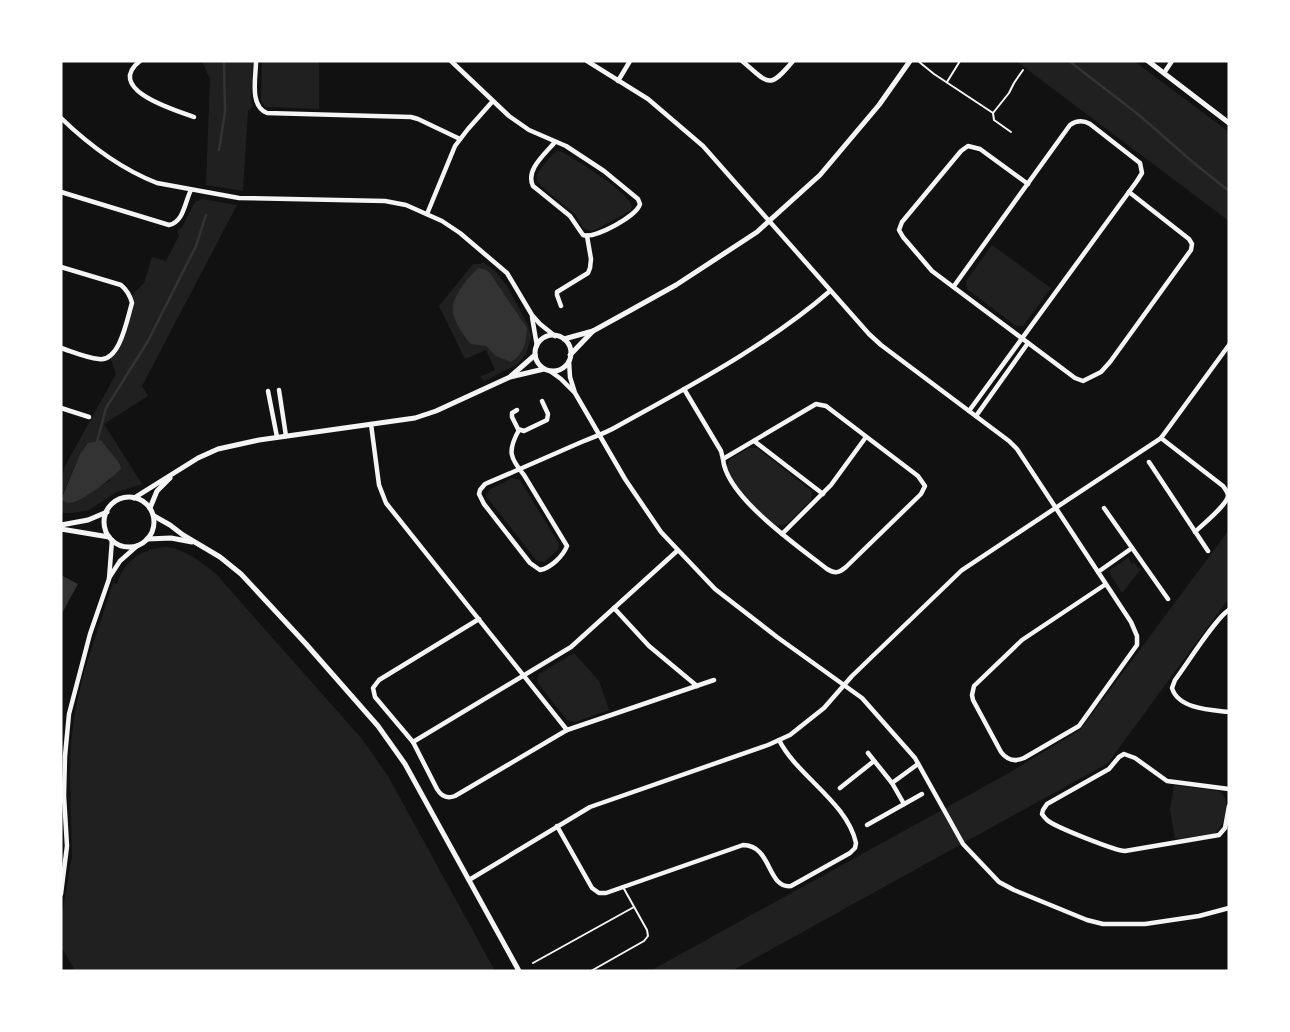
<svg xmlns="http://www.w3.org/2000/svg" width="1290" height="1032" font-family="Barlow,sans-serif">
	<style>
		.green { fill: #202020 }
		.water { fill: #333 }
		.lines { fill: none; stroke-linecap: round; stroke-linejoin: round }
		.stream { stroke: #333; stroke-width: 2.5 }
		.service { stroke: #f5f5f5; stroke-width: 2 }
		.minor { stroke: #f5f5f5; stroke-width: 4.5 }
		.tertiary { stroke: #f5f5f5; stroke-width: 5 }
	</style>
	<rect width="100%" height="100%" fill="#111"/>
	<g class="green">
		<polygon points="202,61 253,61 251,100 253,106 248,111 243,191 206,185 210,79"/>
		<polygon points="262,61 319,61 319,109 265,107 261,100"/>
		<polygon points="1016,61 1134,61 1229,132 1229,221"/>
		<path d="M558,151L562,152C576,160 631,193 632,207L630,211L597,229L591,231L583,228L575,214L543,188L537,181V175L542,167L553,154Z"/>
		<polygon points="203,199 237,205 142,386 148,396 104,424 142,484 115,493 89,510 73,513 61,513 61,500 68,503 77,501 109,481 120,464 101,440 88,443 80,454 61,498 61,480 65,466 116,374 110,357 115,353 130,312 131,296 144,283 152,257 166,261 179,236 177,231 182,227 195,202"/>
		<polygon points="992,245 1051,288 1023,326 1016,326 967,289 966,281"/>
		<polygon points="483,262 496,272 507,286 528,325 531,337 526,354 518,364 484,381 480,377 495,370 486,350 465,359 439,306 473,264 481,264"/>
		<path d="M749,448H757L812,491L811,500L787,524L777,526C764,518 731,483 727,468C727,464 728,464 729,460Z"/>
		<polygon points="513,478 520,480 559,544 558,550 544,562 537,561 486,496 489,490"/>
		<polygon points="1229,530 1229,598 1108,763 732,971 650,971 1007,774 1080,730"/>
		<path d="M168,547C188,551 201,562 216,574L362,739L388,776L495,971H75L61,946V921L72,856L70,775L71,743L75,712L83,675L113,583L117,584C124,560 143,548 168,547Z"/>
		<polygon points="1128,558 1132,564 1134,562 1138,568 1141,569 1122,593 1110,574 1110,570"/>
		<polygon points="574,653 599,681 609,710 575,722 567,720 538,683 537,679 539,674"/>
		<path d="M1174,785L1219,791C1232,798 1225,828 1213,834L1175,839L1170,809Z"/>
	</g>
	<g class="water">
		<path d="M479,268L486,270L490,273L527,328C526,343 524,354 511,362L496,356L486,346L471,344C463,335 451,319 453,306C454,295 470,274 479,268Z"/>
		<path d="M101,440L120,464L121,469C112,478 81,503 69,503C67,503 63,501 61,500L80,454L88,443Z"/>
		<polygon points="61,575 78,584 61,615"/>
	</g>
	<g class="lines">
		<g class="stream">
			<polyline points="1069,61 1139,115 1195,164 1229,191"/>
			<polyline points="219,150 225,112 224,61"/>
			<polyline points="97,442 106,408 148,341 196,246 206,215"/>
		</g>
		<g class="service">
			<polyline points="918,61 934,74 993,113 994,120 1011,132"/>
			<polyline points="947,82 960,61"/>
			<polyline points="993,113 1009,93 1014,83 1023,70"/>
			<polyline points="533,963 634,907"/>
			<polyline points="591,971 644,941 648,936 647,930 623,887"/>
		</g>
		<g class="minor">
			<path d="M140,61C104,89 174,110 194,117"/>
			<path d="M256,61C256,77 249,106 267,113L411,117L418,119L460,139"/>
			<path d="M451,61L509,116L529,130L566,146L604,171L638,199L640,204C637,216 595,239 583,235L570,216L533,186C525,170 545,154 555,142"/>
			<path d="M587,61L648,99L703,146L869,334L881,345L1009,441L1017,449L1131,622L1137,636V645L1079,726L1024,758C1015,762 1007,760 1001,752L973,700L972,695L974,686L1022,640L1106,584"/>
			<path d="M742,61C769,83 768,91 793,61"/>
			<polyline points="1164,73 1172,61"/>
			<polyline points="618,81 630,61"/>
			<path d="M61,118C89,145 121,169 157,183L239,198L385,201L406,205L442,221L460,233L507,273L532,315L540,324L555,336"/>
			<polyline points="1028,184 980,149 968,146 961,151 902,222 899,230 903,237 932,271 1075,378 1083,381 1101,372 1110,362 1191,250 1192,244 1189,239 1129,192"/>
			<path d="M61,192L169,225C184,222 185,201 191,190"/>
			<polyline points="427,214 455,146 468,129 492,102"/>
			<path d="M61,267L121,285C127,290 130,295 132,303C127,319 120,362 99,359C86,358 73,352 61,348"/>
			<path d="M954,286L1070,125C1077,120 1083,120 1090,124L1140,163L1142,173L1137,181L969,411"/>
			<polyline points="561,306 557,295 557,292 588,273 590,268 591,259 587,236"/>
			<polyline points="532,317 537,346"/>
			<polyline points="569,361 570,377 575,393 625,479 661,532 715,589 777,637 862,698 915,758 963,844 999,882 1014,890 1087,920 1103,924 1145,924 1199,916 1229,908"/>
			<polyline points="550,371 561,379 574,392"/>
			<polyline points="684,389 721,451 723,459"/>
			<polyline points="279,390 286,436"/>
			<polyline points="268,391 277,437"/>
			<path d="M816,404L826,406L918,476L925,486L921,494L846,567C839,573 835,574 827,569C798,546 726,497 723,459Z"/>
			<polyline points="61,408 89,417"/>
			<polyline points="517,410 512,413 512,417 518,429 524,431 547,420 548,414 542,401"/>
			<polyline points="976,416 1028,343"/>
			<polyline points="371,424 379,485 386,503 567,730"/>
			<path d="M519,430C507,451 510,458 524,475L567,546C563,556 551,568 540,570L530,563L484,504L479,494L480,490L485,484C516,471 547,457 577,444C590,438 604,434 616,427C688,387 768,345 830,291"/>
			<path d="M1161,438L1223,486C1225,489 1228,492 1228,496C1227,505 1202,525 1195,532"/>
			<polyline points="754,441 823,494"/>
			<polyline points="1149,462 1208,551"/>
			<polyline points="1104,508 1168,599"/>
			<polyline points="782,534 831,485 866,437"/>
			<polyline points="1098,572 1132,548"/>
			<polyline points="109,578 120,561 137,546"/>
			<polyline points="614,608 649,646 697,686"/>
			<path d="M1229,610C1217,616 1185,667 1175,680L1172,688C1178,709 1211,710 1229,712"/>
			<path d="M479,619L379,680L373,688L375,697L413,742L437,789C441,796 447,799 455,796L567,730L714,680"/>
			<polyline points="413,742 571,647 677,551"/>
			<polyline points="868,753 892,783 904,804"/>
			<polyline points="892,783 918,764"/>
			<polyline points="840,788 874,761"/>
			<path d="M1229,789L1167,781L1135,758L1124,754L1119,757L1109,769L1047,804L1043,810L1042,814C1044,817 1045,818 1047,820C1055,827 1116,851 1125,851L1219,835L1225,828L1229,806"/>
			<polyline points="867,825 922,794"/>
			<path d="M557,826L592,888L599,893H606L743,845C772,845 767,889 791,886L850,853L855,848L856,843C847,802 797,776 779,740"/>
			<polyline points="469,880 590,807 768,745 790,735 824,708 852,676 962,570 1161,438 1229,345"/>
			<polyline points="61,894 67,846 64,796 65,756 69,714 90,634 109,579 112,540"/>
		</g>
		<g class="tertiary">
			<polyline points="1148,61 1229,123"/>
			<circle cx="553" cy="353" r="18"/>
			<polyline points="564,339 593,331 622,315 676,285 757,232 820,175 879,105 910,61"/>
			<polyline points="570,355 593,331"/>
			<polyline points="511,376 535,355"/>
			<circle cx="129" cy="522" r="25"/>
			<polyline points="134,498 198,458 218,449 259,440 415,418 436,411 510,377 544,369"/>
			<polyline points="150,508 157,491 170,478"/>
			<polyline points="154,516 170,525 183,535 220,557 241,574 306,644 378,726 405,764 519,971"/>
			<polyline points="61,525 88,520 107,512"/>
			<polyline points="61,529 109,537"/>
			<polyline points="147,539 171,538 192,542"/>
		</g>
	</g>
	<rect width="1290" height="1032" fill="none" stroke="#ffffff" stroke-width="125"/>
</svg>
